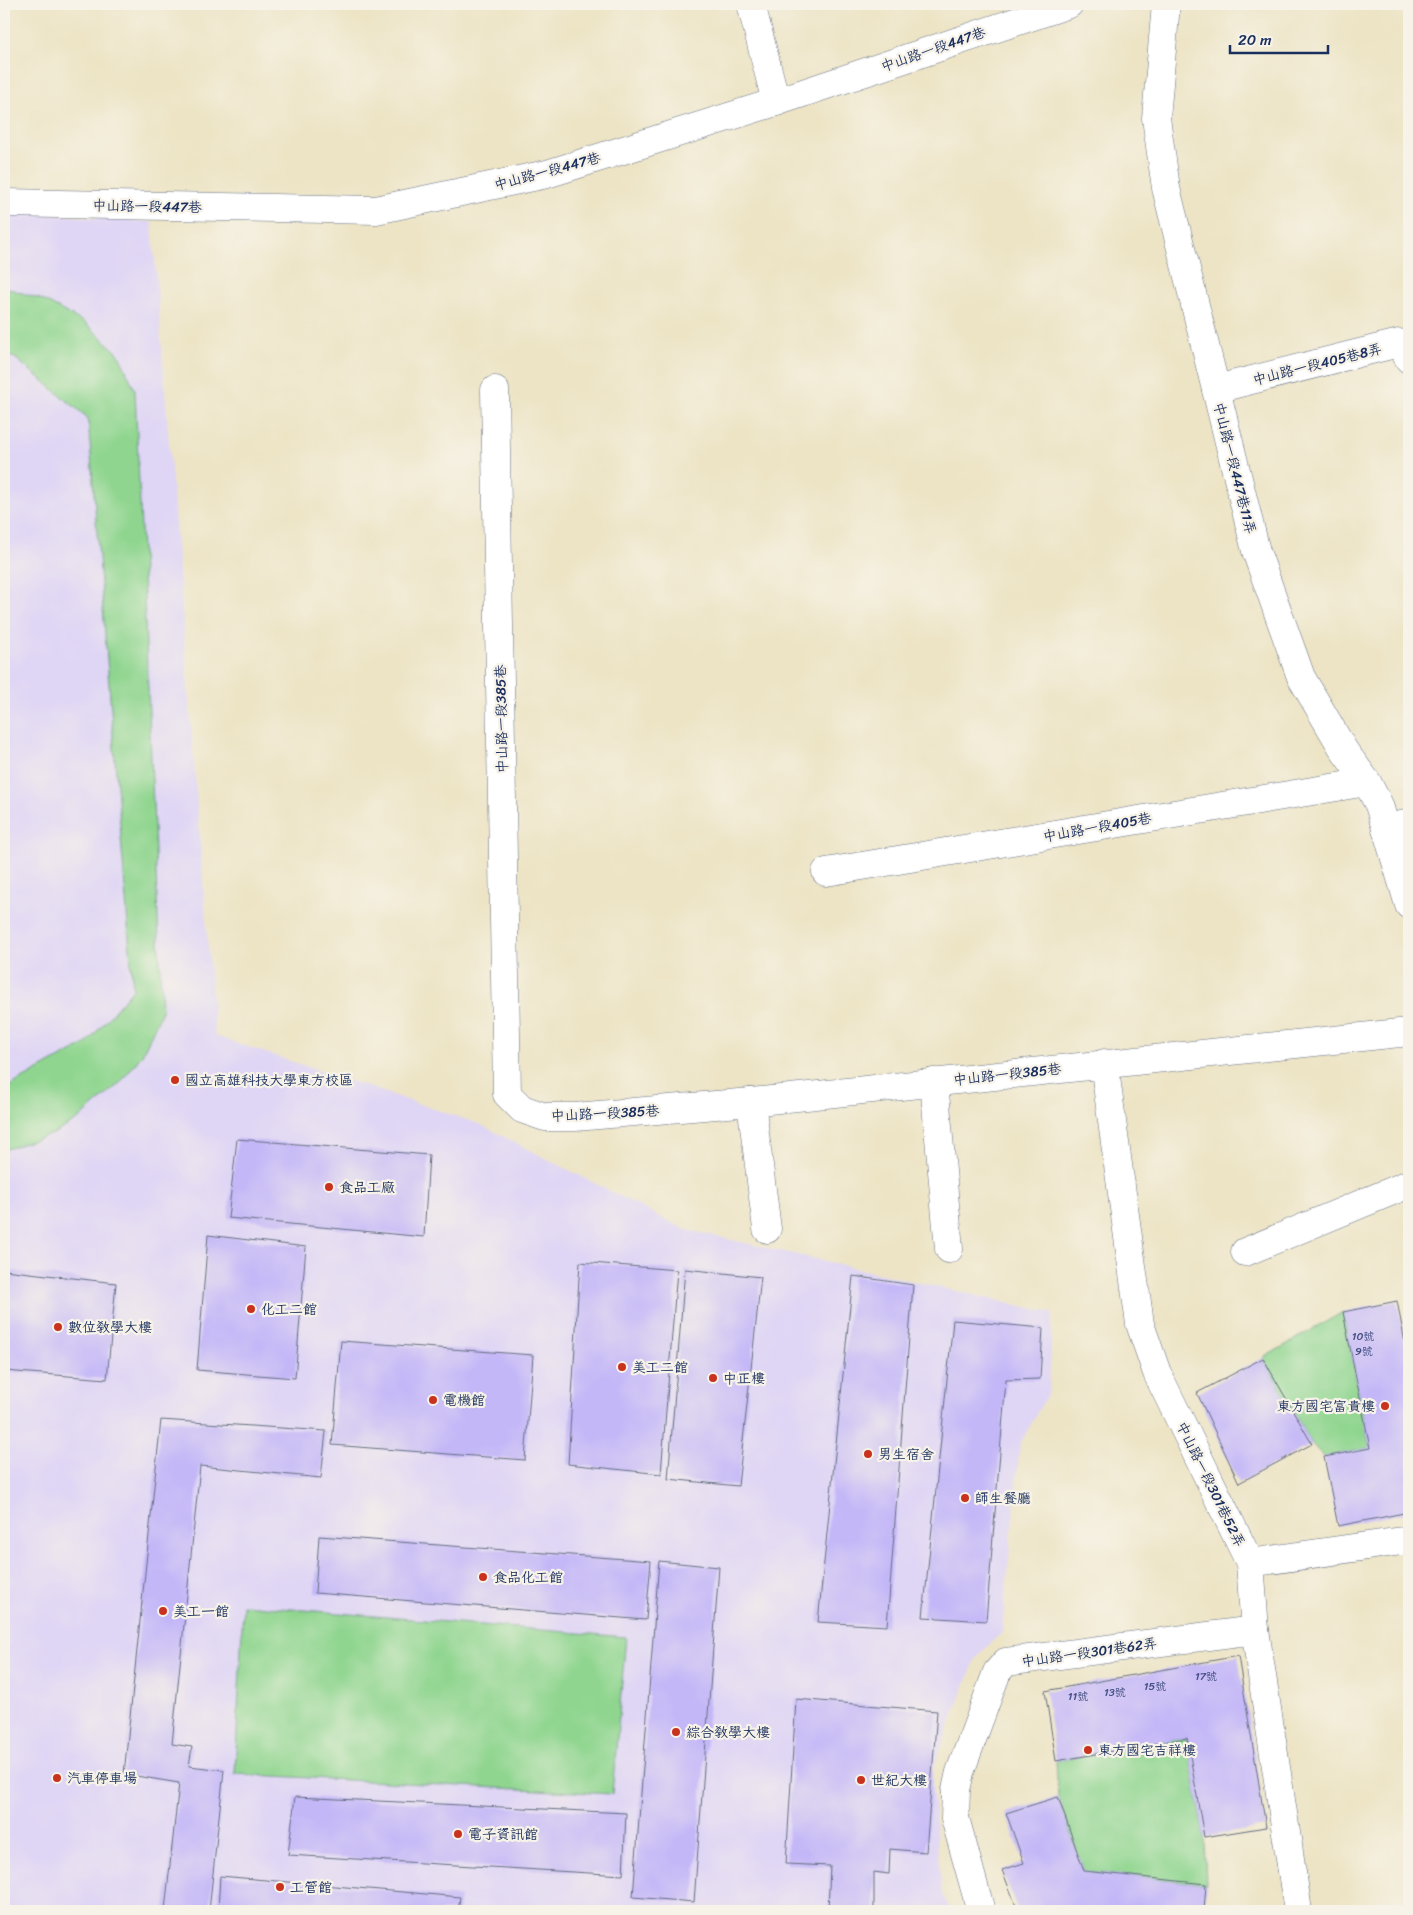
<svg xmlns="http://www.w3.org/2000/svg" width="1413" height="1915" font-family="Sriracha,'LXGW WenKai TC',sans-serif">
	<style>
		.built { fill: #dfd5f5 }
		.green { fill: #8fd58f; stroke: #558276 }
		.building { fill: #c4b7f8 }
		.lines { fill: none; stroke-linecap: round; stroke-linejoin: round }
		.minor-casing { stroke: #646e82; stroke-width: 29 }
		.minor { stroke: #fff; stroke-width: 28 }
		.poi-dot { fill: #c8321e; stroke: #f7f3e8; stroke-width: 2 }
		.labels { text-anchor: middle; stroke-width: 4.5; stroke-linejoin: round; paint-order: stroke }
		.number-label { font-size: 11px; fill: #455184 }
		.street-label { font-size: 14px; fill: #1b2f5e; stroke: #f7f3e8 }
		.poi-label { font-size: 14px; fill: #1b2f5e; stroke: #f7f3e8; text-anchor: start }
	</style>
	<rect width="100%" height="100%" fill="#f7f3e8"/>
	<filter id="ink" filterUnits="userSpaceOnUse"><feTurbulence type="fractalNoise" baseFrequency=".02" numOctaves="2"/><feDisplacementMap in="SourceGraphic" scale="10" xChannelSelector="R" yChannelSelector="G"/><feConvolveMatrix kernelMatrix="1 2 1 2 8 2 1 2 1" color-interpolation-filters="sRGB"/></filter>
	<filter id="wash" filterUnits="userSpaceOnUse"><feTurbulence type="fractalNoise" baseFrequency=".0096" numOctaves="4" result="noise"/><feDisplacementMap in="SourceGraphic" scale="20" xChannelSelector="R" yChannelSelector="G"/><feGaussianBlur stdDeviation="1.12" result="paint"/><feColorMatrix in="noise" values="0 0 0 0 0 0 0 0 0 0 0 0 0 0 0 0 0 1.4 0 .05"/><feComposite in="paint" operator="in"/></filter>
	<g filter="url(#wash)">
		<rect width="100%" height="100%" fill="#ede4c5"/>
		<polygon class="built" points="4,211 152,222 215,1036 479,1124 684,1229 1052,1313 1049,1391 1020,1444 1002,1632 976,1658 931,1773 942,1894 952,1911 4,1911"/>
		<g class="green">
			<polygon points="4,287 43,300 85,323 118,353 135,390 162,1011 142,1055 120,1083 79,1119 55,1133 4,1150 4,1089 87,1043 133,989 88,418 15,358 4,354"/>
			<polygon points="1343,1312 1370,1448 1324,1457 1312,1444 1263,1358"/>
			<polygon points="243,1605 626,1637 612,1794 235,1774"/>
			<polygon points="1187,1738 1204,1837 1206,1884 1084,1871 1058,1797 1056,1761"/>
		</g>
		<g id="blocks">
			<g class="building">
				<polygon points="237,1139 429,1155 424,1237 228,1218"/>
				<polygon points="208,1235 306,1247 295,1378 197,1370"/>
				<polygon points="580,1262 677,1270 661,1474 568,1464"/>
				<polygon points="685,1269 761,1277 738,1486 668,1479"/>
				<polygon points="4,1270 116,1283 107,1379 4,1371"/>
				<polygon points="853,1276 913,1285 887,1626 818,1622"/>
				<polygon points="1397,1301 1409,1364 1409,1512 1338,1526 1324,1457 1370,1448 1343,1312"/>
				<polygon points="953,1320 1043,1328 1040,1379 1006,1380 986,1621 923,1617"/>
				<polygon points="341,1341 533,1355 525,1460 332,1445"/>
				<polygon points="1263,1358 1312,1444 1239,1483 1197,1393"/>
				<polygon points="161,1420 326,1431 321,1478 200,1466 172,1744 192,1747 189,1766 224,1770 209,1911 165,1910 179,1783 124,1774"/>
				<polygon points="319,1536 651,1561 646,1620 315,1593"/>
				<polygon points="659,1561 719,1567 694,1902 633,1897"/>
				<polygon points="1238,1656 1266,1827 1204,1837 1187,1738 1056,1761 1045,1691"/>
				<polygon points="796,1699 937,1711 926,1852 890,1849 889,1874 874,1872 874,1911 828,1911 830,1866 786,1864"/>
				<polygon points="295,1797 626,1813 623,1875 288,1855"/>
				<polygon points="1058,1797 1084,1871 1206,1884 1204,1911 1018,1911 1002,1870 1024,1863 1006,1813"/>
				<polygon points="220,1876 460,1897 458,1911 218,1911"/>
			</g>
		</g>
	</g>
	<g filter="url(#ink)">
		<use href="#blocks" fill-opacity="0" stroke="#646e82" stroke-width="1"/>
		<g class="lines">
			<g class="minor-casing">
				<g id="minor">
					<polyline points="751,4 776,102"/>
					<polyline points="1166,4 1156,118 1166,188 1256,551 1301,677 1345,752 1367,782 1379,805 1409,905"/>
					<polyline points="4,203 376,210 547,174 776,102 1069,4"/>
					<polyline points="1216,389 1399,343 1409,359"/>
					<polyline points="495,390 507,1094 522,1109 545,1117 575,1117 751,1102 1409,1032"/>
					<polyline points="1386,829 1409,823"/>
					<polyline points="826,872 1367,782"/>
					<polyline points="1104,1063 1140,1324 1157,1373 1250,1563 1255,1630 1298,1911"/>
					<polyline points="934,1082 949,1249"/>
					<polyline points="751,1102 767,1229"/>
					<polyline points="1245,1252 1409,1184"/>
					<polyline points="1250,1563 1409,1540"/>
					<polyline points="981,1911 955,1818 956,1790 960,1772 997,1672 1006,1662 1255,1630"/>
				</g>
			</g>
			<use href="#minor" class="minor"/>
		</g>
	</g>
	<g class="poi-dot">
		<circle cx="175" cy="1080" r="5"/>
		<circle cx="329" cy="1187" r="5"/>
		<circle cx="251" cy="1309" r="5"/>
		<circle cx="58" cy="1327" r="5"/>
		<circle cx="622" cy="1367" r="5"/>
		<circle cx="713" cy="1378" r="5"/>
		<circle cx="433" cy="1400" r="5"/>
		<circle cx="1385" cy="1406" r="5"/>
		<circle cx="868" cy="1454" r="5"/>
		<circle cx="965" cy="1498" r="5"/>
		<circle cx="483" cy="1577" r="5"/>
		<circle cx="163" cy="1611" r="5"/>
		<circle cx="676" cy="1732" r="5"/>
		<circle cx="1088" cy="1750" r="5"/>
		<circle cx="57" cy="1778" r="5"/>
		<circle cx="861" cy="1780" r="5"/>
		<circle cx="458" cy="1834" r="5"/>
		<circle cx="280" cy="1887" r="5"/>
	</g>
	<g class="labels">
		<g class="number-label">
			<text x="1363" y="1340">10號</text>
			<text x="1364" y="1355">9號</text>
			<text x="1206" y="1680">17號</text>
			<text x="1155" y="1690">15號</text>
			<text x="1115" y="1696">13號</text>
			<text x="1078" y="1700">11號</text>
		</g>
		<g class="street-label">
			<text transform="translate(933 49) rotate(-19)" y="5">中山路一段447巷</text>
			<text transform="translate(547 171) rotate(-15)" y="5">中山路一段447巷</text>
			<text transform="translate(147 206) rotate(1)" y="5">中山路一段447巷</text>
			<text transform="translate(1317 364) rotate(-14)" y="5">中山路一段405巷8弄</text>
			<text transform="translate(1235 468) rotate(76)" y="5">中山路一段447巷11弄</text>
			<text transform="translate(501 719) rotate(-91)" y="5">中山路一段385巷</text>
			<text transform="translate(1097 827) rotate(-10)" y="5">中山路一段405巷</text>
			<text transform="translate(1007 1074) rotate(-6)" y="5">中山路一段385巷</text>
			<text transform="translate(605 1113) rotate(-3)" y="5">中山路一段385巷</text>
			<text transform="translate(1211 1484) rotate(64)" y="5">中山路一段301巷52弄</text>
			<text transform="translate(1089 1652) rotate(-8)" y="5">中山路一段301巷62弄</text>
		</g>
		<g class="poi-label">
			<text x="185" y="1085">國立高雄科技大學東方校區</text>
			<text x="339" y="1192">食品工廠</text>
			<text x="261" y="1314">化工二館</text>
			<text x="68" y="1332">數位教學大樓</text>
			<text x="632" y="1372">美工二館</text>
			<text x="723" y="1383">中正樓</text>
			<text x="443" y="1405">電機館</text>
			<text x="1375" y="1411" text-anchor="end">東方國宅富貴樓</text>
			<text x="878" y="1459">男生宿舍</text>
			<text x="975" y="1503">師生餐廳</text>
			<text x="493" y="1582">食品化工館</text>
			<text x="173" y="1616">美工一館</text>
			<text x="686" y="1737">綜合教學大樓</text>
			<text x="1098" y="1755">東方國宅吉祥樓</text>
			<text x="67" y="1783">汽車停車場</text>
			<text x="871" y="1785">世紀大樓</text>
			<text x="468" y="1839">電子資訊館</text>
			<text x="290" y="1892">工管館</text>
		</g>
	</g>
	<rect width="1413" height="1915" fill="none" stroke="#f7f3e8" stroke-width="20"/>
	<path d="M1230 45v8h98v-8" fill="none" stroke="#1b2f5e" stroke-width="2.5"/>
	<text x="1238" y="45" font-size="15" fill="#1b2f5e" stroke="#f7f3e8" stroke-width="4" paint-order="stroke">20 m</text>
</svg>
